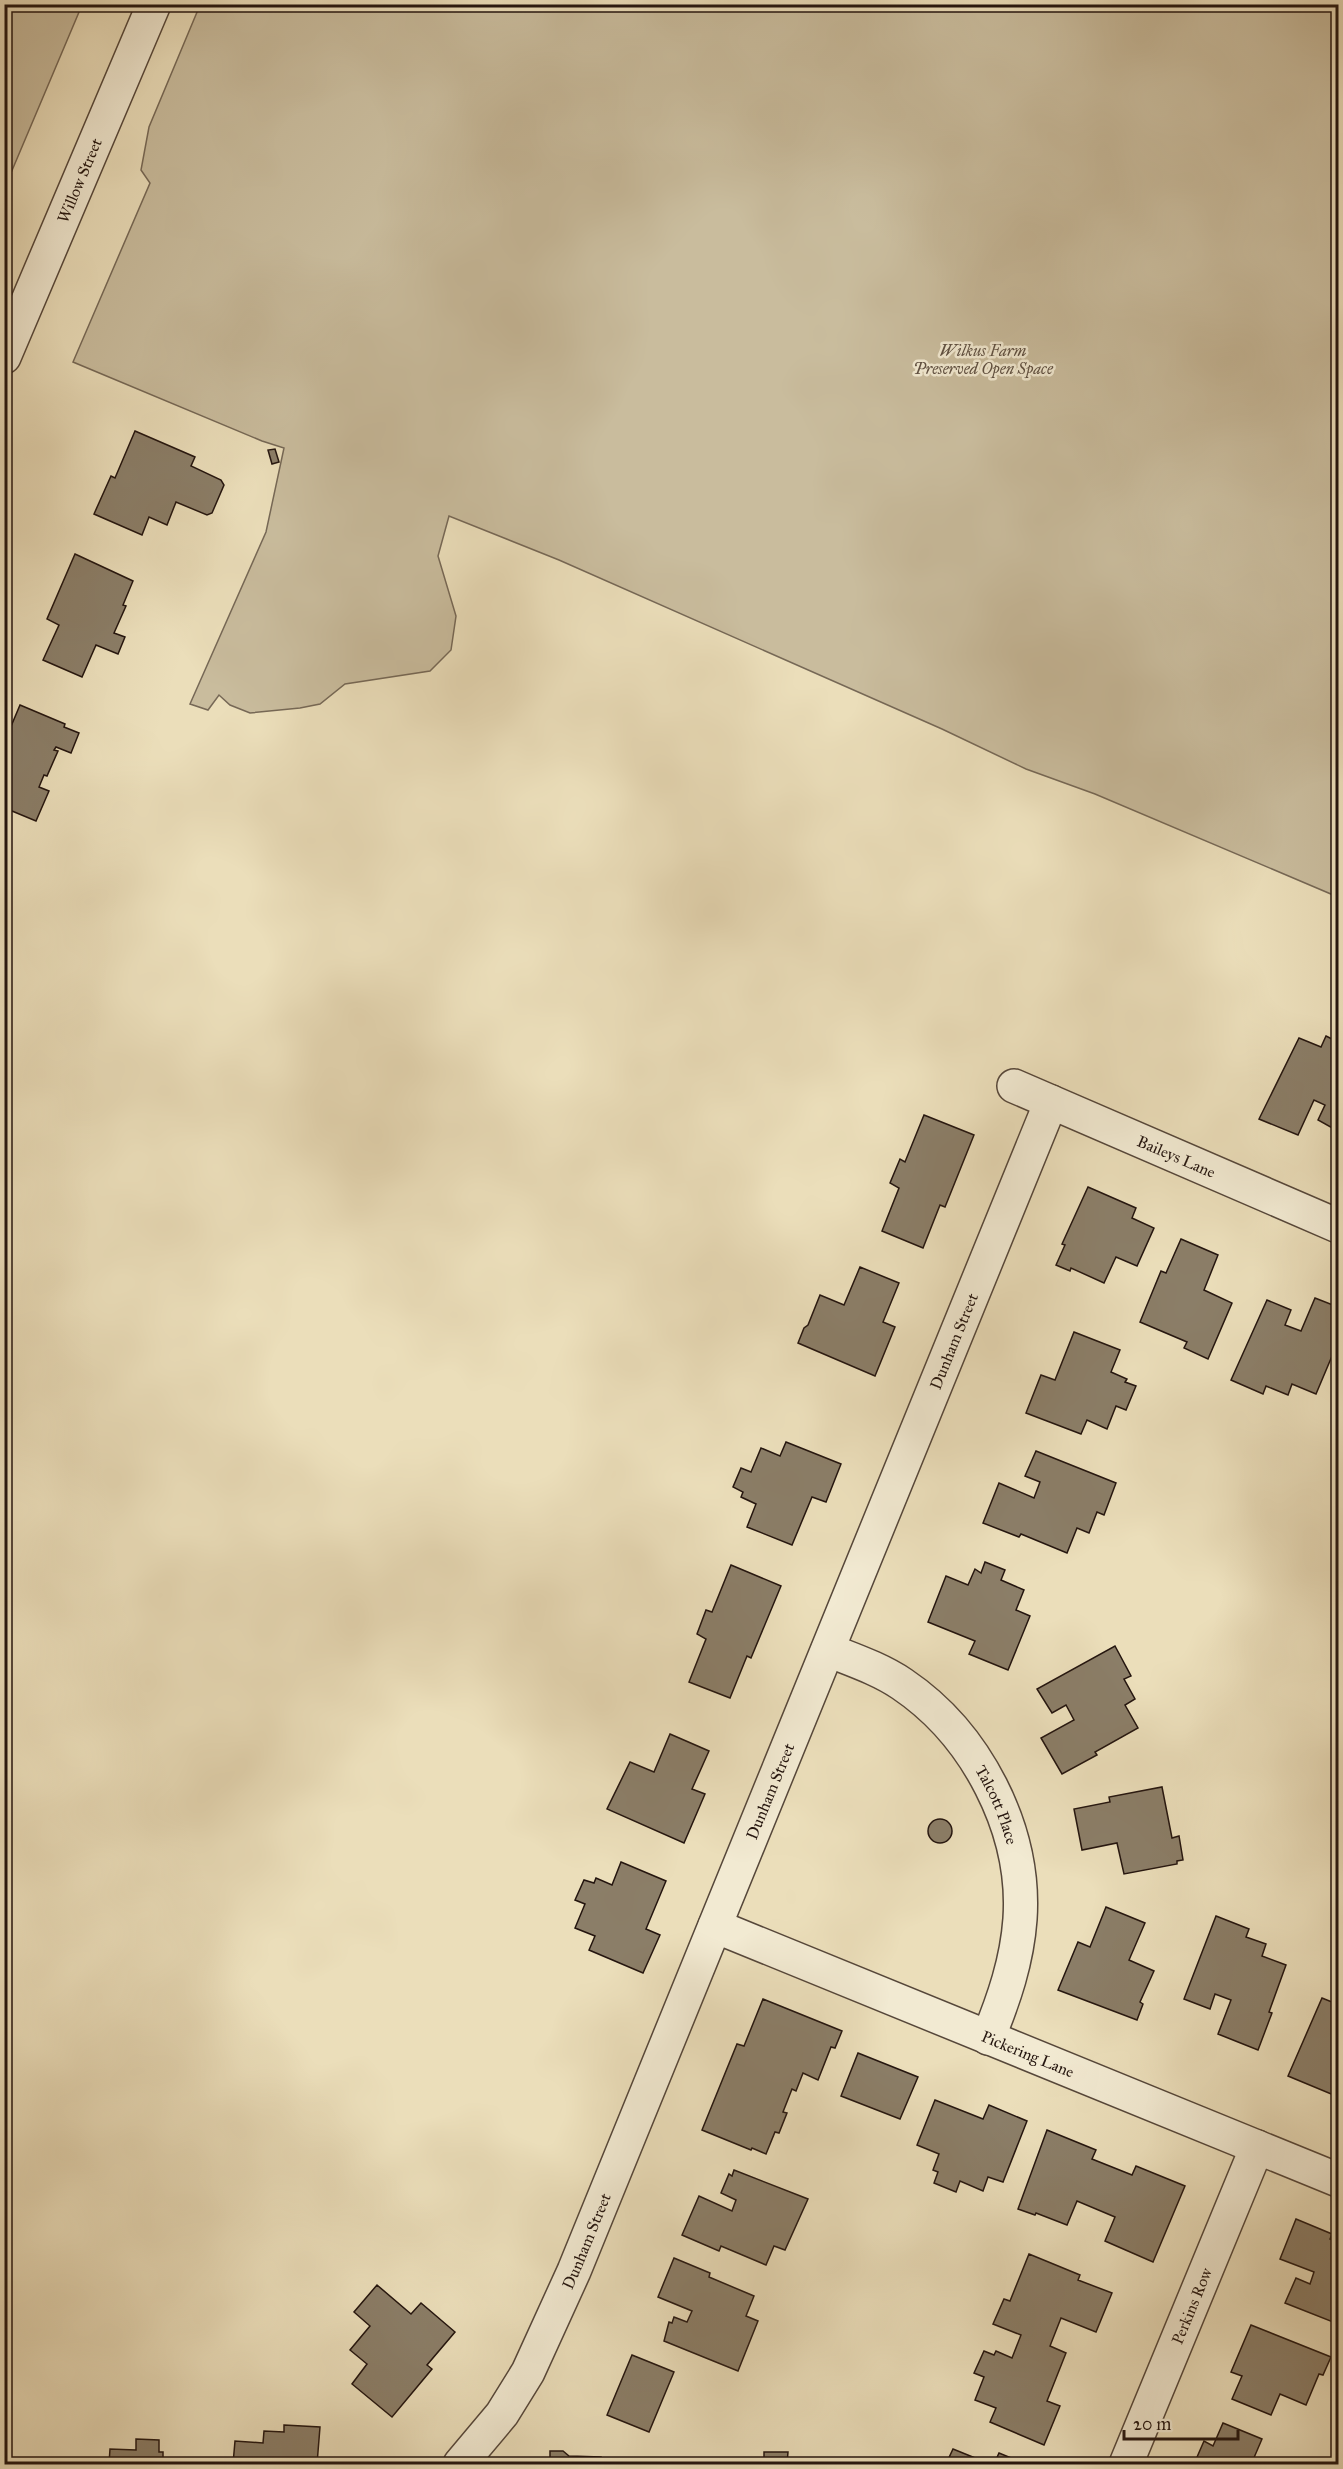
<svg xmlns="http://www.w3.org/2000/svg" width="1343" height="2469" font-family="'IM FELL Great Primer',serif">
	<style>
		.green { fill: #c9bc9d; stroke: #766856; stroke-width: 1.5 }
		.building { fill: #8b7e68; stroke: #24150f; stroke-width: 1.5 }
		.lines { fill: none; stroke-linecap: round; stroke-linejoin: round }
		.minor-casing { stroke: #56473a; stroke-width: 36 }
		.minor { stroke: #f2ead2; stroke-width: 33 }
		.labels { text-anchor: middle; stroke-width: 5; stroke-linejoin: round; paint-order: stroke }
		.street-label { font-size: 16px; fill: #24150f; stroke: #f2ead2 }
		.park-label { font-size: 16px; font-style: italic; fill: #5e4f41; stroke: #f2ead2 }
	</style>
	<rect width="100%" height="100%" fill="#ebdeba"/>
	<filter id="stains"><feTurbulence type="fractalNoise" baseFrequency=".00333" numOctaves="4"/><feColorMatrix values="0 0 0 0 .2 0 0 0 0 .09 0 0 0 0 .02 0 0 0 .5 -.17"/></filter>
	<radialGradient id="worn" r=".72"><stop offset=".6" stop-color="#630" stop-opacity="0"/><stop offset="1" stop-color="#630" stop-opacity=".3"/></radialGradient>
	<g class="green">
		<polygon points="5,4 82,5 5,187 4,5"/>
		<polygon points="200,5 1338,5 1338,897 1095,794 1026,769 942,729 559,560 449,516 438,556 456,616 451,650 430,671 345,684 320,704 300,708 250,713 230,705 219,695 208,710 190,704 266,532 284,448 262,441 73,362 150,183 141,170 149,127"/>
	</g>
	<g class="building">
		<polygon points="135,431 195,457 191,466 221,480 224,485 212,513 207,515 176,502 167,525 149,517 142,535 94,514 111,476 115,478"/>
		<polygon points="275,449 279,462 272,464 268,450"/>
		<polygon points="75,554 133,581 123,605 126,606 114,633 125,637 118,654 96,645 82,677 43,660 59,625 47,619"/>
		<polygon points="20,705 65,724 64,727 79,733 71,753 56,747 54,750 58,751 47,776 44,775 39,787 49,791 36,821 12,811 10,815 4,813 4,743"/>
		<polygon points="4,872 11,875 4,892"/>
		<polygon points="1326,1036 1338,1042 1338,1128 1336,1130 1318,1120 1325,1105 1314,1100 1298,1135 1259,1119 1299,1038 1321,1047"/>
		<polygon points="924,1115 974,1135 945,1207 940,1205 923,1248 882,1231 899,1188 890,1183 900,1159 905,1162"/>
		<polygon points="1088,1187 1136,1208 1132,1218 1154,1228 1137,1266 1116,1257 1104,1283 1071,1268 1070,1271 1056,1265 1065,1245 1062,1244"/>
		<polygon points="1181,1239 1218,1255 1204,1290 1232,1303 1208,1359 1184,1348 1187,1342 1140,1322 1161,1271 1166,1273"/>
		<polygon points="860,1267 899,1283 883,1322 895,1327 875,1376 798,1343 804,1328 808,1325 820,1295 844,1305"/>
		<polygon points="1315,1298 1338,1307 1338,1350 1335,1349 1316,1394 1292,1384 1288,1395 1266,1386 1263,1394 1231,1380 1267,1300 1291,1310 1285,1325 1301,1331"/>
		<polygon points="1074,1332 1120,1350 1111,1372 1127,1379 1125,1382 1136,1386 1126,1410 1116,1406 1107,1429 1087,1420 1081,1434 1026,1413 1041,1375 1055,1380"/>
		<polygon points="786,1442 841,1464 826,1502 812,1497 792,1545 747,1527 756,1504 741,1497 743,1492 733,1487 741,1468 751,1472 761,1448 780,1456"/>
		<polygon points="1036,1451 1116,1483 1104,1515 1097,1512 1089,1533 1077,1528 1067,1553 1021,1534 1019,1537 983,1523 999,1483 1034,1498 1040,1482 1025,1476"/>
		<polygon points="985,1562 1005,1570 1001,1580 1024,1590 1016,1610 1030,1616 1008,1670 969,1654 975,1641 928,1622 946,1576 968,1585 975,1569 981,1573"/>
		<polygon points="731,1565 781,1586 751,1658 747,1656 730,1698 689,1682 706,1639 697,1634 706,1610 712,1612"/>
		<polygon points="1115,1646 1131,1676 1124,1679 1135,1699 1125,1705 1138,1728 1095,1752 1097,1755 1062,1774 1041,1738 1074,1720 1066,1705 1052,1713 1037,1689"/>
		<polygon points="670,1734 709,1751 692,1789 705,1794 684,1843 607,1809 630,1762 654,1772"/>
		<polygon points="1162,1787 1172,1838 1179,1836 1183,1860 1177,1861 1177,1864 1124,1874 1117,1843 1082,1850 1074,1809 1110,1802 1109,1797"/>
		<circle cx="940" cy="1831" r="12"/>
		<polygon points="621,1862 666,1881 646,1929 660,1935 643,1973 589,1950 595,1936 575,1928 585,1904 575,1900 584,1880 594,1883 596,1878 612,1885"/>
		<polygon points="1106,1907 1145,1923 1129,1960 1154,1971 1140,2002 1143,2004 1137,2020 1058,1990 1078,1942 1090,1947"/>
		<polygon points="1216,1916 1249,1929 1246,1937 1266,1944 1262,1956 1286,1965 1269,2012 1272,2013 1258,2050 1218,2034 1231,2000 1215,1994 1210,2009 1184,1999"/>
		<polygon points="1322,1998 1337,2004 1338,2009 1338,2090 1336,2096 1288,2076"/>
		<polygon points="763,1999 842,2031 835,2048 831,2047 818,2080 803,2073 796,2091 792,2089 783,2112 787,2113 779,2133 775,2132 766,2154 752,2148 751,2150 702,2130 737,2044 744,2046"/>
		<polygon points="858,2053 918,2077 900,2119 841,2096"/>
		<polygon points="935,2100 983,2119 989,2105 1027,2121 1003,2182 988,2177 983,2191 960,2181 956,2192 934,2183 938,2172 933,2170 939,2154 917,2145"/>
		<polygon points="1047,2130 1096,2150 1092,2159 1132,2175 1136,2166 1185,2186 1153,2262 1105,2241 1115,2217 1077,2201 1067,2225 1036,2213 1035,2215 1018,2209"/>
		<polygon points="734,2170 808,2199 785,2250 774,2246 766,2265 721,2246 719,2251 682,2235 699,2196 732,2211 736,2200 721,2193 729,2174 732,2176"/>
		<polygon points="1296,2219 1332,2234 1330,2239 1338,2242 1338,2324 1285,2303 1296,2278 1310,2284 1314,2272 1280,2259"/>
		<polygon points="1029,2254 1080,2275 1078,2280 1112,2293 1096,2332 1061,2318 1050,2346 1066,2353 1047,2401 1060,2406 1044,2445 990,2422 996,2408 975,2400 984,2377 974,2373 984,2351 994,2355 996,2351 1012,2358 1021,2335 993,2324 1004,2299 1010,2301"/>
		<polygon points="674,2258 710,2273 709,2277 754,2296 746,2316 758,2321 738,2371 664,2341 669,2322 672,2323 674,2317 687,2322 692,2311 658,2297"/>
		<polygon points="377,2285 411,2314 421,2303 455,2332 427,2365 432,2369 392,2417 352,2384 367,2364 350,2350 370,2326 354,2312"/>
		<polygon points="1251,2325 1331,2357 1323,2375 1319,2374 1306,2405 1280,2394 1271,2415 1232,2399 1242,2376 1231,2372"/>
		<polygon points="632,2355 674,2372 649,2432 607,2415"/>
		<polygon points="1223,2423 1262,2439 1253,2460 1265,2464 1194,2464 1204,2441 1213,2446"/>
		<polygon points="284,2425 320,2427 317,2464 233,2464 235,2441 263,2443 264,2431 284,2432"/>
		<polygon points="136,2439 159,2440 159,2452 163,2452 163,2464 109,2464 110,2449 136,2450"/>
		<polygon points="953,2449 990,2464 946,2464"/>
		<polygon points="550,2451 563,2451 569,2456 601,2457 601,2464 550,2464"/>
		<polygon points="764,2452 788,2452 787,2464 792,2464 739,2464 739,2462 764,2463"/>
		<polygon points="999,2453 1026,2464 994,2464"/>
	</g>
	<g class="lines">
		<g class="minor-casing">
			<g id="minor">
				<path id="s1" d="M4,357L154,4"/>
				<path id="s2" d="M1014,1086L1338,1226"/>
				<path id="s3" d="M828,1650C853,1660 880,1669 902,1684C976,1734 1026,1829 1020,1919C1017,1961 1004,1999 988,2038"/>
				<path id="s4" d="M715,1926L1338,2180"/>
				<path id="s5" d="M460,2464L502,2414L528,2372L574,2271L1051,1102"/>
				<path id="s6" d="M1126,2464L1257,2147"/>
			</g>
		</g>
		<use href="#minor" class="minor"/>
	</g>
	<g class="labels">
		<g class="street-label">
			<text dy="6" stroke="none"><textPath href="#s1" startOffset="192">Willow Street</textPath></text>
			<text dy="6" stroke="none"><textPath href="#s2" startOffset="177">Baileys Lane</textPath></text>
			<text dy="6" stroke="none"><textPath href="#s5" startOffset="1230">Dunham Street</textPath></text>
			<text dy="6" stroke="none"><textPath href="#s5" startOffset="744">Dunham Street</textPath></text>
			<text dy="6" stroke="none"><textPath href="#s3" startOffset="238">Talcott Place</textPath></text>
			<text dy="6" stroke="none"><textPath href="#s4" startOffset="338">Pickering Lane</textPath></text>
			<text dy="6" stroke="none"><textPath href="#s5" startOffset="258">Dunham Street</textPath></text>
			<text dy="6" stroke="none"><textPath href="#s6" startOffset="171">Perkins Row</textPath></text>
		</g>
		<g class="park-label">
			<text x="983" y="356">Wilkus Farm<tspan x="983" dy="18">Preserved Open Space</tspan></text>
		</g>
	</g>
	<rect width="1343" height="2469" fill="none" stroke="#ebdeba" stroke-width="24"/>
	<rect x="6" y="6" width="1331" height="2457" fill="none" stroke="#24150f" stroke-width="3"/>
	<rect x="12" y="12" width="1319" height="2445" fill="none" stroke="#24150f" stroke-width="1.5"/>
	<path d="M1124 2430v9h114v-9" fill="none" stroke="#24150f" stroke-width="3"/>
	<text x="1133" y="2430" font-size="18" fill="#24150f" stroke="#f2ead2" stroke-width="4.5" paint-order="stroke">20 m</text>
	<rect width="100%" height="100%" filter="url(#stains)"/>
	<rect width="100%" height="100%" fill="url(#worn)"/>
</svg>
